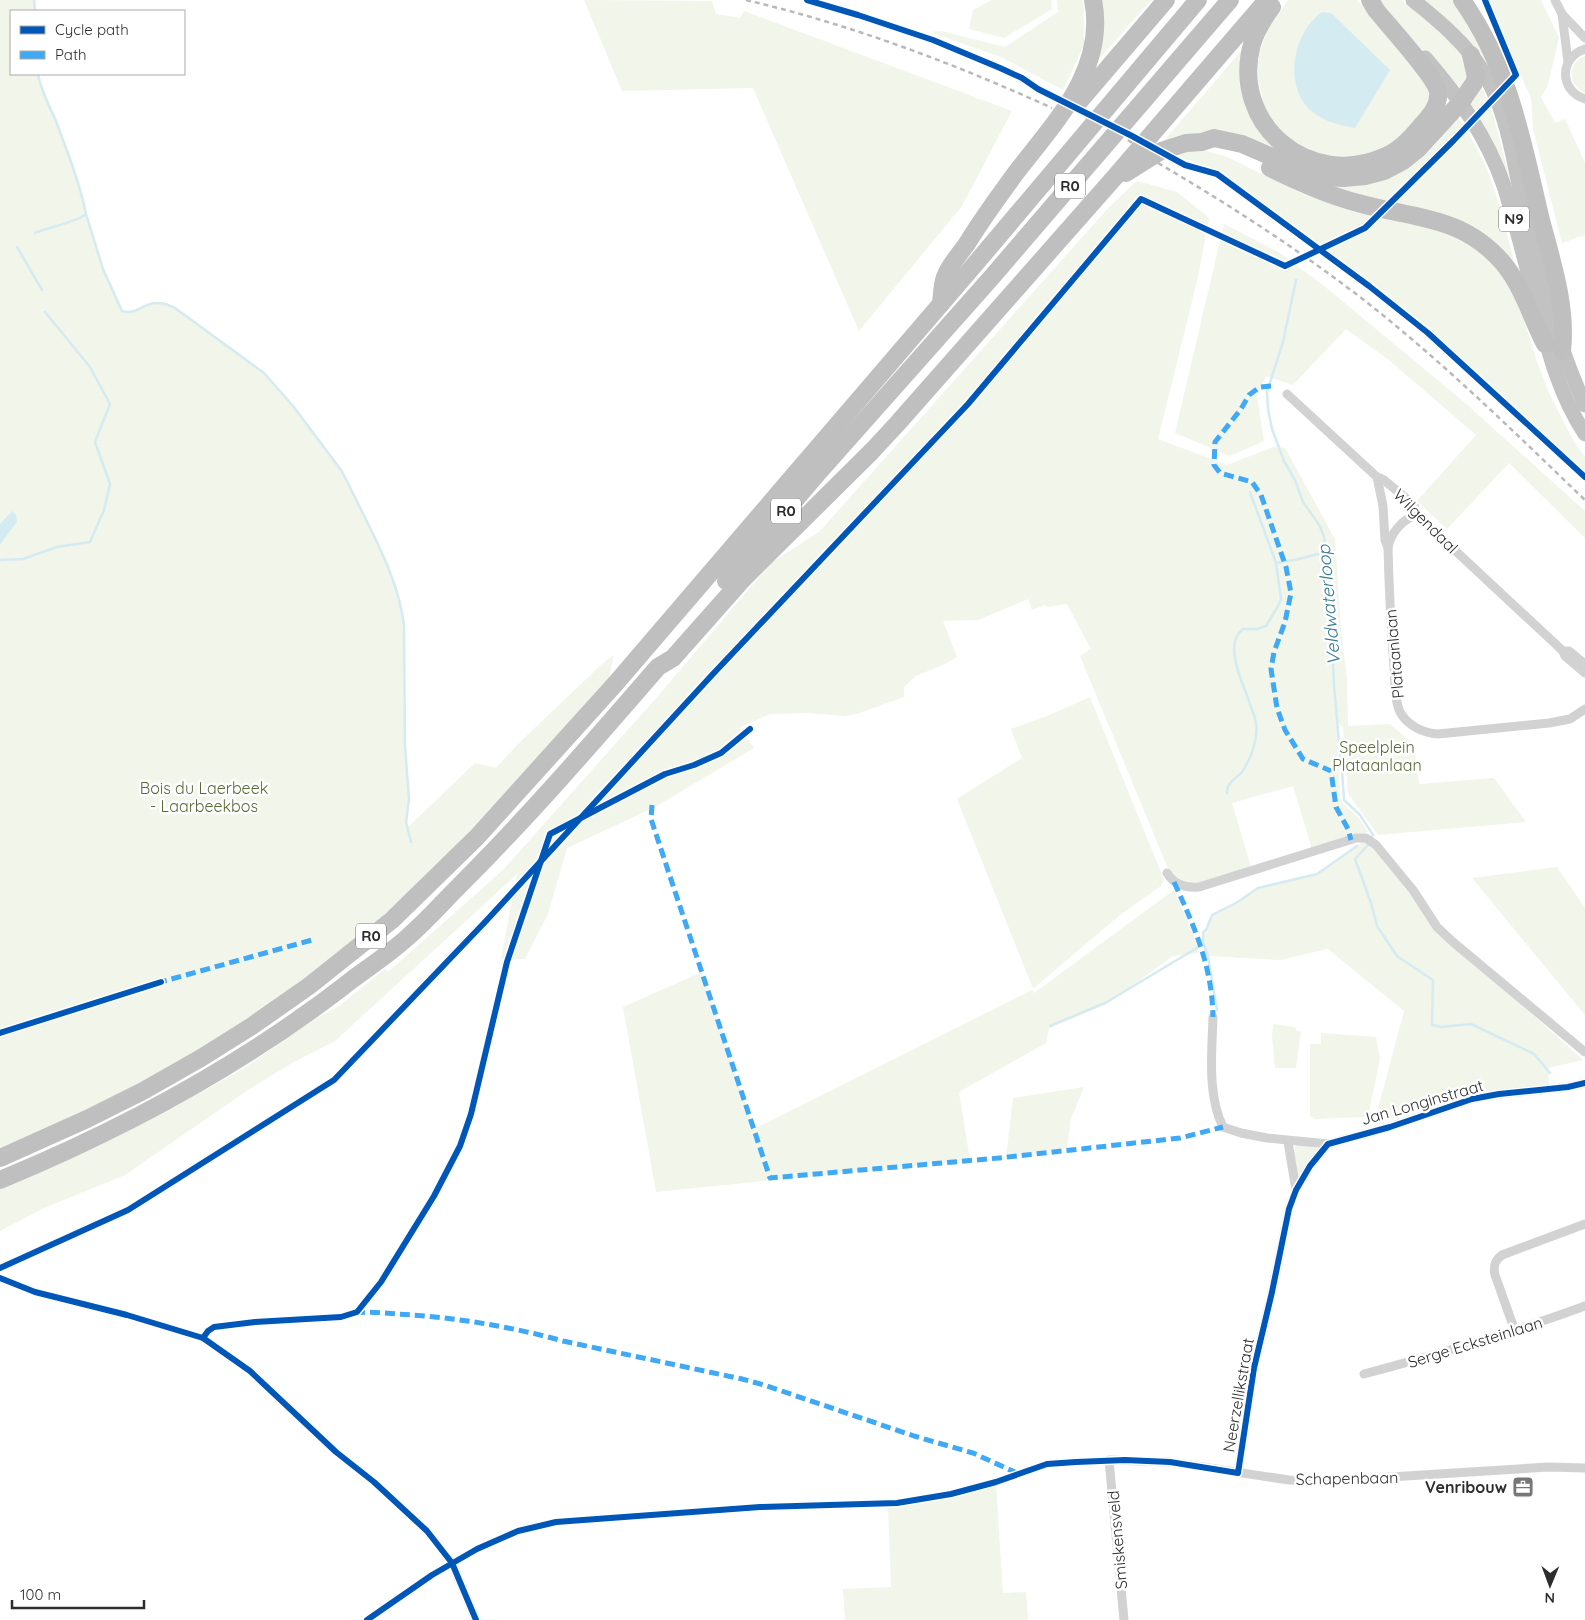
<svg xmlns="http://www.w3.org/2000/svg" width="1585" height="1620" font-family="Quicksand,sans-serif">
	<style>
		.green { fill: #f1f5ea }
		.water { fill: #d5ebf2 }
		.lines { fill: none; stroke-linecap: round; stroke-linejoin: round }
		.stream { stroke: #d5ebf2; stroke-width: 2.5 }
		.minor { stroke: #d2d2d2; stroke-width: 9 }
		.trunk { stroke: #c2c2c2; stroke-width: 15 }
		.motorway { stroke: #bfbfbf; stroke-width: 18 }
		.rail { stroke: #b9b9b9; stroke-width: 2.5; stroke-dasharray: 5 4; stroke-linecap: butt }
		.quiet { stroke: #3fa9f5; stroke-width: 5; stroke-dasharray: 10 5; stroke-linecap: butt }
		.cycleway-casing { stroke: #fff; stroke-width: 9 }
		.cycleway { stroke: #0057b8; stroke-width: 6 }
		.labels { text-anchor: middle; stroke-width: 5; stroke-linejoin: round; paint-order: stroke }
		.shield { fill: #fff; stroke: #6c6c6c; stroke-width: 1 }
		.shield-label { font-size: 15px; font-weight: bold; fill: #2d2d2d }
		.street-label { font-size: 16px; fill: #2d2d2d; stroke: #fff }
		.park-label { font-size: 16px; fill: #576b37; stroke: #fff }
		.poi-label { font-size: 16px; font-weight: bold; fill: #2d2d2d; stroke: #fff; text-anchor: end }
		.water-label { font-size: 18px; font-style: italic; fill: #357c94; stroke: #fff }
	</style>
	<rect width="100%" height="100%" fill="#fff"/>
	<g class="green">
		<path d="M0,0H34L35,11H11V74H38L41,87L52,112L72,166L103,269L122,311C140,318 146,293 175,308L264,373L293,406L341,470L348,483C369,528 398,575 404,625L405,746L409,799L407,828L475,763L496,768L518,744L603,663L614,655L609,677C537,757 467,841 386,913C372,926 356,938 340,950C310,974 279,999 246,1020C169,1070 86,1113 0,1148V561H2L0,559V545L17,522L11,512L0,524Z"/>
		<polygon points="584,0 712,1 716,14 740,18 744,11 1012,111 962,206 859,331 753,88 622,91"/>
		<polygon points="992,0 1051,0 1052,9 1004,38 969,29 973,10"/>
		<polygon points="1057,0 1082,0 1084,5 1084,45 1063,90 1001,57 930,32 941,31 1005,47 1058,12"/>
		<polygon points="1099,0 1151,0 1094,65"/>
		<polygon points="1288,0 1357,0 1427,77 1431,99 1404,139 1372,156 1319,157 1286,140 1266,114 1258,79 1258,63 1261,48 1267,31"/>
		<polygon points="1379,0 1402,0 1452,44 1465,59 1469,73 1460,94"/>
		<polygon points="1425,0 1457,0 1500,81 1469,41"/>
		<polygon points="1486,0 1541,0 1559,37 1548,85 1541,97 1555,123 1565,119 1585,163 1585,235 1562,243 1533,129 1531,98"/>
		<path d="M1248,43C1245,60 1243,75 1247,92C1248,99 1252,106 1255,113C1280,163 1340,185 1391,159C1415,146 1432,121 1450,100L1452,104C1438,120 1426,139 1409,152C1370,183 1326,179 1283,158C1260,147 1235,134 1208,134C1190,134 1176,141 1160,145Z"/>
		<path d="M1585,56V93C1568,85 1566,63 1585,56Z"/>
		<polygon points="1480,83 1492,111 1514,194 1466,102"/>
		<path d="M1456,114C1467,131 1478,148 1486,167C1500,201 1508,238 1517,274L1488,241L1328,190L1323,182Z"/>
		<path d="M1195,148L1225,156L1305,195L1361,213L1443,232L1471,246L1494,264L1508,282L1523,317L1537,362L1550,395L1574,442L1585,457V473L1456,354L1355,271L1221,173C1206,166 1191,163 1176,154Z"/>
		<path d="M1137,181L1177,192L1209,218L1198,277L1158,439L1227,465L1273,447L1285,448L1335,539L1341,631L1347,679L1348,726L1390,724L1414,745L1419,784L1494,778L1526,822L1378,835L1348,794L1343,727L1337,723L1340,796L1343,804L1358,817L1368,832L1312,849L1293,786L1232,803L1251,867C1233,873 1194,892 1176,879C1170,874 1167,866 1164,859L1080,656L1091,649L1067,604L1048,607L1045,605L1032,610L1028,599L978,620L943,621L957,657L945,664L916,676L904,687V697L857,714L845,716L807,713L770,714L739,728L754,748L655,807L567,848L548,914L525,959H501L517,874L335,1041L292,1063L248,1090L125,1175L44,1208L0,1231V1189L99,1146L169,1110L241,1070L317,1018L339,1006L385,969L388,972L503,870L658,696L771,563L819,532L1111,205Z"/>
		<polygon points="1224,224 1280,253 1323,285 1465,403 1585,511 1585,538 1509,463 1447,529 1417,501 1476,435 1389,360 1346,329 1293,385 1266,376 1257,396 1264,441 1230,456 1175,433"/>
		<polygon points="1090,697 1164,880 1161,886 1120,915 1034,988 1032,986 957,799 1022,758 1011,729 1047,716"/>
		<polygon points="1363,841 1369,841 1410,891 1435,927 1583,1060 1548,1068 1549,1084 1474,1093 1387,1120 1375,1120 1404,1011 1328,949 1280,960 1208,956 1203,942 1203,932 1206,930 1212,915 1236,903 1258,888 1317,874 1345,855"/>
		<polygon points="1557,867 1585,908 1585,1015 1472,878"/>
		<polygon points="1174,890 1198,945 1199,953 1173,956 1105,1005 1049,1028 1046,1043 959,1092 970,1160 656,1192 623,1007 702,972 754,1129 1032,990 1034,993"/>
		<polygon points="1273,1024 1295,1027 1297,1031 1301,1031 1296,1068 1275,1068 1272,1036"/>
		<polygon points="1321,1033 1376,1037 1380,1059 1369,1112 1364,1117 1315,1119 1310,1116 1310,1044 1321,1044"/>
		<polygon points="1084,1087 1071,1119 1067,1148 1006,1158 1013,1098"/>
		<polygon points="1298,1145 1314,1146 1317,1149 1317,1152 1299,1178 1297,1178 1294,1153 1295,1146"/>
		<polygon points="996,1484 1003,1593 1026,1592 1028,1620 845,1620 843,1589 891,1587 888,1508 952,1498"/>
	</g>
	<g class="water">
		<path d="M1322,12L1331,13L1390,70L1355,128C1338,125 1322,121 1309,109C1283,82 1294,32 1322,12Z"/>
		<polygon points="12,511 16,515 17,522 0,545 0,524"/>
	</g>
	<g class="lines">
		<g class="stream">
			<polyline points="34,0 35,11"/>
			<path d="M86,214L103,269L122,311C141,317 146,293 175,308L264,373L293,406L341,470L348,483C369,528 398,575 404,625L405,746L409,799L406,822L411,842"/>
			<path d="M35,233C46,228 80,221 86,214C80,183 67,151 56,121C49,105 41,91 38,74"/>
			<polyline points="17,247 42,290"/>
			<polyline points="1296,280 1283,342 1267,392 1268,409 1272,429 1284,461 1295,480 1303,502 1320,526 1324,537 1330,592 1334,685 1341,765"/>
			<polyline points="1250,492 1276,563"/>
			<polyline points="0,560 23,559 57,547 90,542 104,510 110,484 95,442 110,404 90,367 45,312"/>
			<polyline points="1342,770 1344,800 1360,815 1373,835 1372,837"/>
			<path d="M1227,793C1226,783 1236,779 1242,772C1251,759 1258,739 1256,724C1253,699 1218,648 1243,629H1257L1266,626L1278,606L1281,599L1276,563L1299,559L1325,552"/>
			<polyline points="1368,845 1355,859 1371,903 1377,926 1397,956 1433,980 1432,1025 1441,1027 1471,1024 1534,1054 1550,1073"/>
			<polyline points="1217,1010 1208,956 1203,942 1203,932 1206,930 1212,915 1236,903 1258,888 1317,874 1357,846"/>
			<polyline points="1050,1026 1107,1002 1200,946"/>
		</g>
		<g class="minor">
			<polyline points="1555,0 1562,14 1585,38"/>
			<polyline points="1562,14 1568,62"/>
			<path d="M1585,49C1559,57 1559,91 1585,99"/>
			<polyline points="1287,394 1377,477 1384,480 1414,505 1417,515 1563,651 1565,656 1585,673"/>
			<path d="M1377,477L1383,506L1385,540L1388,548C1389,588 1391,627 1394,667C1395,681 1394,699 1400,712C1408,726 1423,733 1438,734L1549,723L1570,719L1585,709"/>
			<path d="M1388,548C1390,534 1403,518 1417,515"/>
			<polyline points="1563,651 1569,651 1585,664"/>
			<path d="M1167,873C1174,885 1186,888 1199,887L1356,838H1366L1376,845L1413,890L1437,927L1453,942L1585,1052"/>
			<path d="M1213,1017C1212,1051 1207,1095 1223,1127L1241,1133L1267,1138L1328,1144L1390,1127L1472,1099L1499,1094L1568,1087L1585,1083"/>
			<polyline points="1288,1142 1296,1190"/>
			<path d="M1515,1331L1495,1275C1493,1266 1495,1260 1502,1255L1585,1224"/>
			<path d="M1364,1374C1439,1354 1512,1333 1585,1306"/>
			<polyline points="1238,1473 1254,1368 1272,1292 1289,1209 1296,1190 1310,1166 1328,1144"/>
			<polyline points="452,1563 476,1620"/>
			<polyline points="1124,1620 1109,1460 1170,1462 1289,1480 1326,1481 1548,1467 1585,1468"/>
		</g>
		<g class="trunk">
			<path d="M1413,0C1437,20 1465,42 1482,70C1507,109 1513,159 1523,203C1539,272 1555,341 1585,405"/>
			<path d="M1425,58C1459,97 1487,137 1504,186C1517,227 1527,269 1538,311C1549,354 1560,396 1585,434"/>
		</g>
		<g class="motorway">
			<path d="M1462,0C1510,68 1522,141 1541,220C1552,262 1567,307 1562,351"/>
			<path d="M1272,7C1264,18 1256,30 1252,44C1230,125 1310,191 1386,156C1400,150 1410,139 1420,127C1429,117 1440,106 1438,91C1434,75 1388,25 1376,10L1370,0"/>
			<polyline points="1078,103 1166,0"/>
			<path d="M1270,168C1298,182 1327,195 1358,203C1414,219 1462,215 1503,263C1523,287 1531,317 1545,344"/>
			<polyline points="1126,173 1161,151 1186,143 1202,142 1214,138 1242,144 1302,170 1324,177 1344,178 1365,176 1384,171 1403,161 1418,149 1461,102 1474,83 1476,77 1471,55"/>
			<path d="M941,304C942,295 942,285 945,277C949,265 961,253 968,242C982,219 999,196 1015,174C1054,123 1107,70 1093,0"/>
			<polyline points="726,581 818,473 991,278 1230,0"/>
			<polyline points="0,1158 87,1119 143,1091 201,1058 252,1026 309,986 392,920 477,837 616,683 976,263 1198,0"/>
			<path d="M0,1180C126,1128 246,1063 353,979C372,965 393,951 410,935C428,919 444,901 461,884C530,815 594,741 658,667L673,658L743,579L872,451L897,424L1114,178L1267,0"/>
		</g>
		<g class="rail">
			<path d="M746,0C852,25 953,63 1052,108"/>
			<polyline points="1128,140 1134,144"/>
			<path d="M1158,163C1228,204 1296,248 1360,297C1440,359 1512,430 1585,500"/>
		</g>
		<g class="quiet">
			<polyline points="1271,386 1260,387 1249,395 1241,409 1215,442 1214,465 1220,473 1252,482 1261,495 1286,567 1291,593 1285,622 1274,652 1271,669 1277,708 1285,730 1303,759 1331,771 1336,807 1348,829 1351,840"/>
			<polyline points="652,805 651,819 770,1178 999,1158 1180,1138 1223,1127"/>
			<path d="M1174,882C1195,928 1212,966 1213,1017"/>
			<polyline points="157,983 312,940"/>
			<path d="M355,1313C368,1311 383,1313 397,1314C452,1317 509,1326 563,1341L742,1379L764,1385L914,1436L973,1453L1019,1474"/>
		</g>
		<g class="cycleway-casing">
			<g id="cycleway">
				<polyline points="807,0 858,15 933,40 1000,68 1022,78 1038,89 1132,136 1185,165 1217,174 1369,286 1428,333 1585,477"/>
				<polyline points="0,1033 161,982"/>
				<polyline points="0,1268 128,1210 334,1080 486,921 712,675 968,404 1141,199 1285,266 1365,228 1454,140 1516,75 1485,0"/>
				<polyline points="0,1278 35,1292 127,1315 203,1338 250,1371 336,1452 374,1482 427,1531 452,1563 476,1620"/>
				<polyline points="203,1338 208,1331 214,1327 255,1322 341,1317 357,1312 381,1282 434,1196 460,1146 471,1114 507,962 550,834 665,774 694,765 721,753 750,729"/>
				<polyline points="367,1620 432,1575 477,1549 518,1531 556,1522 760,1507 897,1503 951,1494 996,1482 1047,1464 1076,1462 1125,1460 1170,1462 1238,1473 1254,1368 1272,1292 1289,1209 1296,1190 1310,1166 1328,1144 1390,1127 1472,1099 1499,1094 1568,1087 1585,1083"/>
			</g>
		</g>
		<use href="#cycleway" class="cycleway"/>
	</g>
	<defs>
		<g id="office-square" transform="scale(1.125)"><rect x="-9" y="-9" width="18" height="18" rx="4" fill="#767676" stroke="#fff"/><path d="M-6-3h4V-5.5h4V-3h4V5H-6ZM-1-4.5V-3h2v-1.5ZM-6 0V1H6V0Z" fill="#fff"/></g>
	</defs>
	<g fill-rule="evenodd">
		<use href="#office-square" x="1523" y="1487"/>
	</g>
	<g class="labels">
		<g class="shield">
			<rect x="1055" y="173.5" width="30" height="25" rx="4"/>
			<rect x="1499" y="206.5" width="30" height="25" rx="4"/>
			<rect x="771" y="498.5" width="30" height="25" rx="4"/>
			<rect x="356" y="923.5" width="30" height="25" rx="4"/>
		</g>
		<g class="shield-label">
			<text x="1070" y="191">R0</text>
			<text x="1514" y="224">N9</text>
			<text x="786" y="516">R0</text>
			<text x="371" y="941">R0</text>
		</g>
		<g class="street-label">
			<text transform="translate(1426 521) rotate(45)" y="6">Wilgendaal</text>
			<text transform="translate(1394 654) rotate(-95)" y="6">Plataanlaan</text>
			<text transform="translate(1422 1102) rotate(-16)" y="6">Jan Longinstraat</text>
			<text transform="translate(1475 1342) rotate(-17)" y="6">Serge Ecksteinlaan</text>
			<text transform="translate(1238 1395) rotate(-80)" y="6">Neerzellikstraat</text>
			<text transform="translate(1347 1478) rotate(-1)" y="6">Schapenbaan</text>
			<text transform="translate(1117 1540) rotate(-95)" y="6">Smiskensveld</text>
		</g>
		<g class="park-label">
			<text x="1377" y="753">Speelplein<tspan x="1377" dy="18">Plataanlaan</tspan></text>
			<text x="204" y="794">Bois du Laerbeek<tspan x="204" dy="18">- Laarbeekbos</tspan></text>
		</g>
		<g class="poi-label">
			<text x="1507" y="1493">Venribouw</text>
		</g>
		<g class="water-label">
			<text transform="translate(1329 605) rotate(-95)" y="6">Veldwaterloop</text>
		</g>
	</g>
	<rect x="10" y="10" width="175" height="65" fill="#ffffff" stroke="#ababab"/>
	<rect x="20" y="26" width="25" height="8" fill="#0057b8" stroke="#ababab"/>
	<text x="55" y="35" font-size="15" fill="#2d2d2d">Cycle path</text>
	<rect x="20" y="51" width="25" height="8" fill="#3fa9f5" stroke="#ababab"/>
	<text x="55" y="60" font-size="15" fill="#2d2d2d">Path</text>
	<g transform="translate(1550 1585) rotate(181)" stroke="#ffffff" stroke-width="4" paint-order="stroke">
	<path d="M0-4L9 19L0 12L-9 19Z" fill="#2d2d2d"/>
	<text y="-8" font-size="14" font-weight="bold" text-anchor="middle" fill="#2d2d2d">N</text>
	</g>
	<path d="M12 1600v8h132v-8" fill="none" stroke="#2d2d2d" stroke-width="2.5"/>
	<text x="20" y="1600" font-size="15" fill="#2d2d2d" stroke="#ffffff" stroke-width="4" paint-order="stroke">100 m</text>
</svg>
